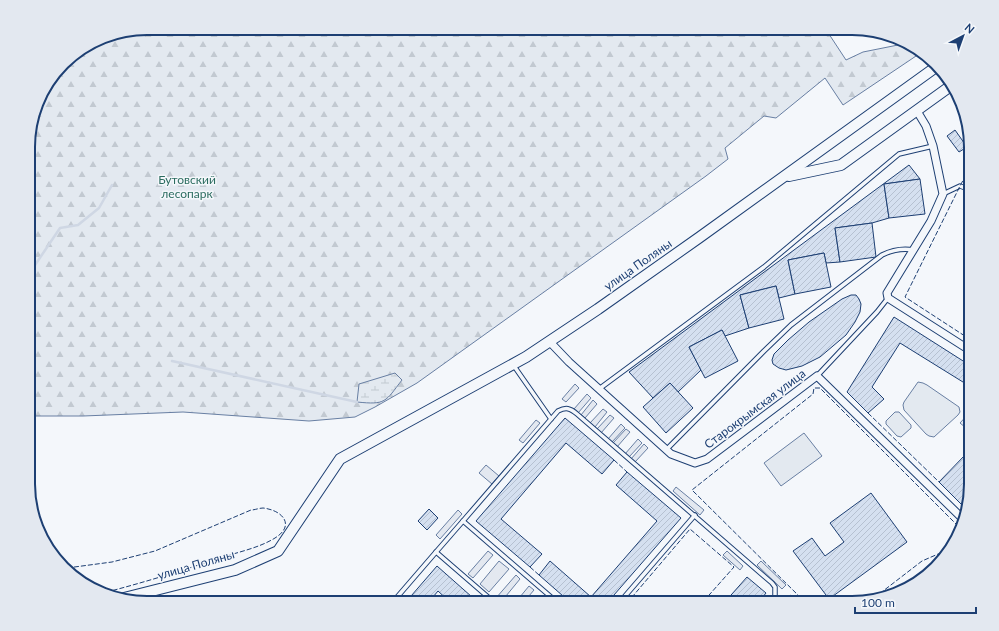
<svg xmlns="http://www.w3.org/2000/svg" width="999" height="631" font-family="Lato,sans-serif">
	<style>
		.forest { fill: url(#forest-firs); stroke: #687fa3 }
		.wetland { fill: url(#wetland-marsh); stroke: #687fa3 }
		.park { fill: #e3e9f0; stroke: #687fa3 }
		.parking { fill: #e3e8f0; stroke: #687fa3 }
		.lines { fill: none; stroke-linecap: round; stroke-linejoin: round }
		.stream { stroke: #cfd7e4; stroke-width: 2.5 }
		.building { fill: url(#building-hatch); stroke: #1d3f73 }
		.service-casing { stroke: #1d3f73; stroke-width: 5.5 }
		.minor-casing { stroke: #1d3f73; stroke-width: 9 }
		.secondary-casing { stroke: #1d3f73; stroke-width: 12 }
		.service { stroke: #f4f7fb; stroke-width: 3.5 }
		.minor { stroke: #f4f7fb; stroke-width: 7 }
		.secondary { stroke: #f4f7fb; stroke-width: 10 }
		.fence { stroke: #1d3f73; stroke-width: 1; stroke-dasharray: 5 2; stroke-linecap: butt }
		.labels { text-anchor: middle; stroke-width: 3; stroke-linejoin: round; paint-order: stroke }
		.park-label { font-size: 12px; fill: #2c6c60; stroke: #f4f7fb }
		.street-label { font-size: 12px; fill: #1d3f73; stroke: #f4f7fb }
		.rim { fill: none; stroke: #1d3f73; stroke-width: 2 }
	</style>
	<defs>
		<pattern id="forest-firs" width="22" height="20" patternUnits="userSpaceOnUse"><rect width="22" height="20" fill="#e3e9f0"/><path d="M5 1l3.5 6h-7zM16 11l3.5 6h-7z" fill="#c2c9d1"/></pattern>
		<pattern id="wetland-marsh" width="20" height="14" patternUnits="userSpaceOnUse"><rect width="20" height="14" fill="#e3e9f0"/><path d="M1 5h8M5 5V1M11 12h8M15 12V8" fill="none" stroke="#c2c9d1"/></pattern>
		<pattern id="building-hatch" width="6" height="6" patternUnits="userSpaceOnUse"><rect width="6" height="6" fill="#d5e0f0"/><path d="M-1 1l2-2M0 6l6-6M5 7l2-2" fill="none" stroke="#b6c1d1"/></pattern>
	</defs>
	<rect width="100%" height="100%" fill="#f4f7fb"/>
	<polygon class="forest" points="147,28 825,28 846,60 863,52 908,43 918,48 922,52 843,105 825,78 776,118 764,116 725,148 728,159 706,176 417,383 375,407 355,417 309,421 183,412 83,416 29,416 29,132 40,94 68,58 102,37"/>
	<path class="wetland" d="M395,373L402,380C385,402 386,405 357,402L359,384Z"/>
	<g class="park">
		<polygon points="918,382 923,383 927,385 959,407 960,412 958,415 934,437 929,436 926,434 904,410 903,405 904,402"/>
		<polygon points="971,411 971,432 960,423"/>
		<polygon points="895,412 899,412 911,425 911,428 901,437 897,436 886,424 886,421"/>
		<polygon points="804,433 822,456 781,486 764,463"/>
	</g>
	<g class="parking">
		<polygon points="575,384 579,388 566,402 562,399"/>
		<polygon points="587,394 591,398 578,413 574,409"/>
		<polygon points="593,400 597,404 585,418 581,415"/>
		<polygon points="603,409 607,412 595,427 590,423"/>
		<polygon points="610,415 614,418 601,433 597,429"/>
		<polygon points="536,420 540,423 523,443 519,440"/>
		<polygon points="621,424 625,428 612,442 608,439"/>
		<polygon points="626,429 630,432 617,447 613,443"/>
		<polygon points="638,439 642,443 629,457 625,454"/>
		<polygon points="644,444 648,448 635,462 631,459"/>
		<polygon points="486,465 499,476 492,484 479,473"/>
		<polygon points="676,487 704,510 700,515 673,491"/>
		<polygon points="458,510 462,514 440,539 436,535"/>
		<polygon points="488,551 493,555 473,578 468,574"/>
		<polygon points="727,551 743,566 740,570 723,555"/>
		<polygon points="499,561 509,569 489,592 480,584"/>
		<polygon points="761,561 786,585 782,589 757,565"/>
		<polygon points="516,575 520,579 501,602 496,598"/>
		<polygon points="529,586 534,590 523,603 515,603"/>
	</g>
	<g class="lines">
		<g class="stream">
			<polyline points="29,274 60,228 78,225 99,208 112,185"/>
			<polyline points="172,361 357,402"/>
		</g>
	</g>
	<g class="building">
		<polygon points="955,130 967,147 959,152 947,136"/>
		<polygon points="909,165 920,179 884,184 889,218 872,223 835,228 840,262 826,263 824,253 788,260 795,294 779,298 776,286 740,295 749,328 725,336 722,330 689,347 701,370 678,392 670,383 653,398 629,372"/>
		<polygon points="920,179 925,214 889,218 884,184"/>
		<polygon points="872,223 876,257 840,262 835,228"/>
		<polygon points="824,253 831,287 795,294 788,260"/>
		<polygon points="776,286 784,319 749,328 740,295"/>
		<polygon points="851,295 856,295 859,299 861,304 860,312 855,322 846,335 820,357 802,366 786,370 779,368 773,364 772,360 774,354 788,340 809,322 842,299"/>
		<polygon points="894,317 971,366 971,387 900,343 872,387 884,399 868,413 847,392"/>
		<polygon points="722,330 738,361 705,378 689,347"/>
		<polygon points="670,383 693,408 666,433 643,407"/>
		<polygon points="565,418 614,460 602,474 566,443 501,519 542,554 530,567 476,521"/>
		<polygon points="965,455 971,461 971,476 965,482 971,487 971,491 965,508 939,482"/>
		<polygon points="627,472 681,518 607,603 571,603 539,575 550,561 591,597 657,521 616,485"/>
		<polygon points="871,493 907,542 829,599 793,551 812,538 825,556 844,542 830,523"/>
		<polygon points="429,509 438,518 427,530 418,521"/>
		<polygon points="437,566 472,597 479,603 451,603 438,591 428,603 405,603"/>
		<polygon points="747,577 766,593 758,603 724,603"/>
		<polygon points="790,595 795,599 792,603 788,603 785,600"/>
	</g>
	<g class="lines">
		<g class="service-casing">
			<g id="service">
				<polyline points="943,194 960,186 971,190"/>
				<polyline points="514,366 551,419"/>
				<polyline points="817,376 877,312 888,298"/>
				<polyline points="599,389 764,267 899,154 933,146"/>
				<path d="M666,450L764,351L791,325L882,255C892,250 903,248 914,250"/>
				<polyline points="436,552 463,521"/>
				<polyline points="392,603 436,552 495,603"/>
				<path d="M558,603L463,521L558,411C566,407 570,408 577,414L772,583L775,587V596L769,603"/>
				<polyline points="619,603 695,515"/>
			</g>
		</g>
		<g class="minor-casing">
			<g id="minor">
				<polyline points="917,111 926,126 933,146 943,194 931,221 887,293 888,298 971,351"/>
				<polyline points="549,341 569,362 671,454 695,463 707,459 817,376 962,518"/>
			</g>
		</g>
		<g class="secondary-casing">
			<g id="secondary">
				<polyline points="789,176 841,165 952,85"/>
				<polyline points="120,599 235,570 278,551 340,459 526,357 598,309 700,237 936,67"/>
			</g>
		</g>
		<use href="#service" class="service"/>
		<use href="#minor" class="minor"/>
		<use href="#secondary" class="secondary"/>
		<g class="fence">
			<polyline points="971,170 967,173 960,186 905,297 971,340"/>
			<polyline points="868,413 939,482"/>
			<polyline points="614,460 627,472"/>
			<polyline points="530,567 539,575"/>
			<path d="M67,568L112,562L155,551L251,510C255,510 259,508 263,508C282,510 296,525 275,538C259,548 238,552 220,558C181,571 142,583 103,593"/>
			<polyline points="874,598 922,561 952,548"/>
			<polyline points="627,603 690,529 734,567 702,603"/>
			<polyline points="806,603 692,490 813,394 814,388 820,388 959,527"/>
		</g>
	</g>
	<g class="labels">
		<g class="park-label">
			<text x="187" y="184">Бутовский<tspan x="187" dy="14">лесопарк</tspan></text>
		</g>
		<g class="street-label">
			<text transform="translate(638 265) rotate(-35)" y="4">улица Поляны</text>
			<text transform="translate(755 409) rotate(-37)" y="4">Старокрымская улица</text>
			<text transform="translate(196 565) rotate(-16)" y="4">улица Поляны</text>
		</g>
	</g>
	<path d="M0 0H999V631H0ZM147 35H852A112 112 0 0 1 964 147V484A112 112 0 0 1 852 596H147A112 112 0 0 1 35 484V147A112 112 0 0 1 147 35Z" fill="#e3e8f0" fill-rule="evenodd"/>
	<path class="rim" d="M147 35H852A112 112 0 0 1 964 147V484A112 112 0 0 1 852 596H147A112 112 0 0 1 35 484V147A112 112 0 0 1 147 35Z"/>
	<g transform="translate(963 36) rotate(41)" stroke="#f4f7fb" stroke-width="3" paint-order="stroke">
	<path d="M0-3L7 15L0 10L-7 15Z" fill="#1d3f73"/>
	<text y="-6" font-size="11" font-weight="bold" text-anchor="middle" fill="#1d3f73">N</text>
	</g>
	<path d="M855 607v6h121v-6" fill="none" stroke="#1d3f73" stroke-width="2"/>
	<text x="861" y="607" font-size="12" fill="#1d3f73" stroke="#f4f7fb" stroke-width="3" paint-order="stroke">100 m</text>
</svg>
